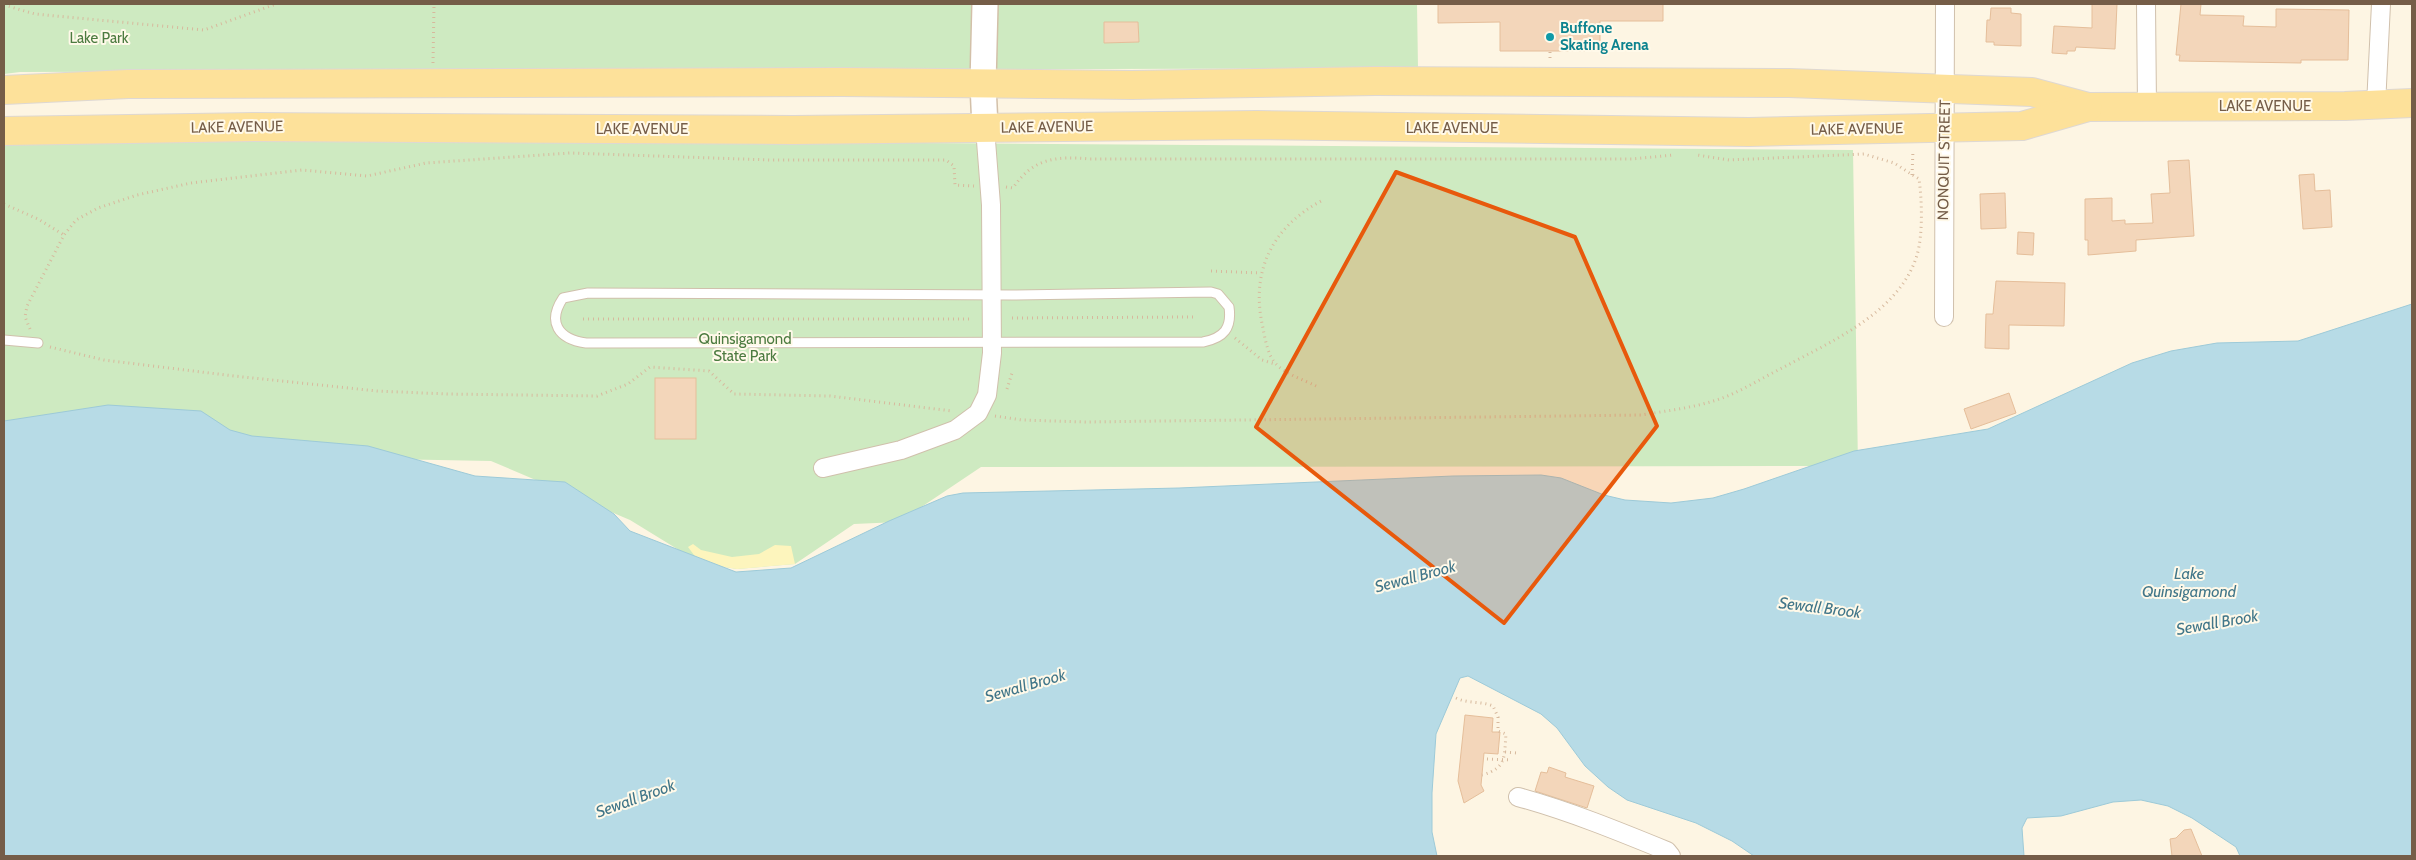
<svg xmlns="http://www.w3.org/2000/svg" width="2416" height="860" font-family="Cabin,sans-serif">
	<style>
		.green { fill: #ceeac1 }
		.sand { fill: #fdf5bd }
		.water { fill: #b7dbe6; stroke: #9dcad8 }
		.building { fill: #f3d6ba; stroke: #e5be9a }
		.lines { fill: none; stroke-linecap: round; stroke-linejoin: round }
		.lane-casing { stroke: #d0c0ac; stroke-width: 11 }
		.street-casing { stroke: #d0c0ac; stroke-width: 20 }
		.secondary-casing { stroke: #d3c0a9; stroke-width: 28 }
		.primary-casing { stroke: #ded8d3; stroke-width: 30 }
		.path { stroke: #d7b99d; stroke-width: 3; stroke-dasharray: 1 4; stroke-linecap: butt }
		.lane { stroke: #fff; stroke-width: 9 }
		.street { stroke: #fff; stroke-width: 18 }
		.secondary { stroke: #fff; stroke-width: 25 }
		.primary { stroke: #fde19a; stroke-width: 28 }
		.marked { fill: #e8590c; fill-opacity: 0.2; stroke: #e8590c; stroke-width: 4; stroke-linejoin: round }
		.culture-dot { fill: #0f9aa8; stroke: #fff9e9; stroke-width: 2 }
		.labels { text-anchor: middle; stroke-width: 4; stroke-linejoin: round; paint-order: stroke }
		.culture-label { font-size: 15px; font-weight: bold; fill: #0d838f; stroke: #fff9e9; text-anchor: start }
		.park-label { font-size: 15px; fill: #4c7b40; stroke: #fff9e9 }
		.street-label { font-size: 15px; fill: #755d48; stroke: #fff9e9 }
		.water-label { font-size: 16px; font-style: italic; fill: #417689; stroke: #fff9e9 }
	</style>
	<rect width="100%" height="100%" fill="#fdf5e3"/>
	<g class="green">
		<polygon points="4,4 1417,4 1418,68 20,72 4,74"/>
		<polygon points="4,136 1853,150 1858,466 981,467 899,522 854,524 795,564 737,569 700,563 630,520 491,461 4,452"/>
	</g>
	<polygon class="sand" points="693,544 701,550 732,557 759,554 775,545 791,546 795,564 737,569 700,563 688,547"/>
	<polygon class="water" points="2412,304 2412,856 2240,856 2236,847 2192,818 2168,806 2141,800 2113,802 2061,816 2027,818 2022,828 2024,856 1754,856 1732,841 1696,823 1627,800 1608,787 1585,766 1557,728 1541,714 1468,676 1460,678 1436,734 1432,793 1432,832 1437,856 4,856 4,421 108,405 201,411 230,430 252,436 368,446 475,476 565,482 614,514 630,531 736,572 791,568 889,521 947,496 963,493 1179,488 1453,476 1541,475 1561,478 1604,495 1625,500 1671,503 1713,498 1744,489 1854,451 1988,429 2132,363 2171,351 2217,343 2298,341"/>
	<g class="building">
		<polygon points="1438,4 1663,4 1663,21 1600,21 1600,51 1500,51 1500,22 1438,23"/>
		<polygon points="2092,4 2117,4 2115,49 2076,47 2075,51 2067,51 2067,54 2052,53 2054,26 2092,28"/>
		<polygon points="2181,4 2201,4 2200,15 2244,16 2243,26 2276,27 2276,9 2349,10 2348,60 2301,60 2301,63 2179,61 2180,55 2176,55"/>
		<polygon points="1991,8 2011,8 2011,13 2021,14 2021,46 1994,45 1994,42 1986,42 1987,20 1990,20"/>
		<polygon points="1104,22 1138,22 1139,42 1104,43"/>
		<polygon points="2189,160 2194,236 2136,240 2136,251 2088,255 2088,240 2085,240 2085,199 2112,198 2112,221 2125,220 2125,224 2153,223 2151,194 2170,193 2168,161"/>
		<polygon points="2314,174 2315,191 2330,190 2332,227 2303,229 2299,175"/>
		<polygon points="2005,193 2006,228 1981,229 1980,194"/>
		<polygon points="2018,232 2034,233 2033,255 2017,254"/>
		<polygon points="1996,281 2065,283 2064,326 2009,325 2009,349 1985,348 1986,314 1993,314"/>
		<rect x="655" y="378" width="41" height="61"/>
		<polygon points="2009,393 2016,413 1971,429 1964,409"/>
		<polygon points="1465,715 1493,718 1492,732 1500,732 1498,754 1484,753 1481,785 1484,791 1464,803 1458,781"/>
		<polygon points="1549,767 1566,773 1565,777 1594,786 1587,808 1535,791 1541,772 1547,773"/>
		<polygon points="2191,829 2202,856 2172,856 2170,839 2176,838 2184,830"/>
	</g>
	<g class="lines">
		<g class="lane-casing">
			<g id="lane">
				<path d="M1211,292L1218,294L1229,307C1232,328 1224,338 1203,342L586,343C558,339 547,322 563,298L588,293L1012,295Z"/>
				<polyline points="4,340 38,343"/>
			</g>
		</g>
		<g class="street-casing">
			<g id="street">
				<polyline points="2146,4 2147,106"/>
				<polyline points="2376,105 2381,4"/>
				<polyline points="1944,317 1945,4"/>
				<polyline points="823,468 901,450 955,430 978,413 987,395 992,353 991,205 985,128"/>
				<path d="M1518,797C1569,811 1618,831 1667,851L1671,856"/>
			</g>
		</g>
		<g class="secondary-casing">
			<polyline id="secondary" points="985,128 983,84 985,4"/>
		</g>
		<g class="primary-casing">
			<g id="primary">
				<polyline points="4,90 128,84 842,82 1132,85 1375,81 1789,83 2032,92 2088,107 2345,106 2412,103"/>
				<polyline points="4,131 253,127 793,130 1257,125 1749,132 2022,126 2088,107"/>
			</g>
		</g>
		<g class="path">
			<polyline points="4,5 35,14 204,30 276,4"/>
			<polyline points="1550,52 1550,61"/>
			<polyline points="433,63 434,4"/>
			<polyline points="1912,175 1913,150"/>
			<path d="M1006,187L1013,188C1033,158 1056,156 1090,159H1632L1673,155"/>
			<polyline points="4,204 38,219 64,235"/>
			<polyline points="1211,271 1261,273"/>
			<polyline points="1012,318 1194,317"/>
			<polyline points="583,319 970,319"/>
			<polyline points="30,329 25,317 27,306 64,235 76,220 98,208 137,195 191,183 302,170 367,176 426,163 570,153 770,160 946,160 954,166 955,185 974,186"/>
			<polyline points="1235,338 1262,360 1275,364"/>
			<polyline points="50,347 104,360 234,376 377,391 447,394 597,396 628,384 650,367 709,371 734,394 830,396 952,411"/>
			<path d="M1316,386C1304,380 1285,374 1276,364C1268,356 1265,339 1263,328C1250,273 1271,228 1321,201"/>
			<polyline points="1007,389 1012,373"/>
			<path d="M995,416L1022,420L1085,422L1641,415C1671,410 1702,407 1730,395C1748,387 1766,376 1784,367C1832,341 1900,312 1917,255C1923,235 1922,200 1919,179L1894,163L1864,154L1729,160L1697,155"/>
			<path d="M1456,698C1469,704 1482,701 1493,706L1498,717V731L1506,734C1504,757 1507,768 1482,775"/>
			<polyline points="1505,752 1517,753"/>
			<polyline points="1487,759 1512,760"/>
		</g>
		<use href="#lane" class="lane"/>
		<use href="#street" class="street"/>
		<use href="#secondary" class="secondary"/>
		<use href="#primary" class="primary"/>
	</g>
	<path class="marked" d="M1396,172L1575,237L1657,426L1504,623L1256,427Z"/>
	<circle class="culture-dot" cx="1550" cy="37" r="5"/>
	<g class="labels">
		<g class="culture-label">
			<text x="1560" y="33">Buffone<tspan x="1560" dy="17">Skating Arena</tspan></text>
		</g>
		<g class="park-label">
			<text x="99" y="43">Lake Park</text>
			<text x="745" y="344">Quinsigamond<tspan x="745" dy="17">State Park</tspan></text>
		</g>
		<g class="street-label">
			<text x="2265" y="111">LAKE AVENUE</text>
			<text transform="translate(237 127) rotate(-1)" y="5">LAKE AVENUE</text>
			<text transform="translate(1047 127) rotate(-1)" y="5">LAKE AVENUE</text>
			<text x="1452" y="133">LAKE AVENUE</text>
			<text x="642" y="134">LAKE AVENUE</text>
			<text transform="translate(1857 129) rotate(-1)" y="5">LAKE AVENUE</text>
			<text transform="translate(1944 160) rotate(-89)" y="5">NONQUIT STREET</text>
		</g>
		<g class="water-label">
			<text x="2189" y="579">Lake<tspan x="2189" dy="18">Quinsigamond</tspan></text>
			<text transform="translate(1415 576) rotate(-15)" y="6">Sewall Brook</text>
			<text transform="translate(1820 607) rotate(7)" y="6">Sewall Brook</text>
			<text transform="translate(2217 622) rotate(-10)" y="6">Sewall Brook</text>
			<text transform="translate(1025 685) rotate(-16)" y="6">Sewall Brook</text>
			<text transform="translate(635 798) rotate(-20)" y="6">Sewall Brook</text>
		</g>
	</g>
	<rect width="2416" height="860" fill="none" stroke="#755d48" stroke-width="10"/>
</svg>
